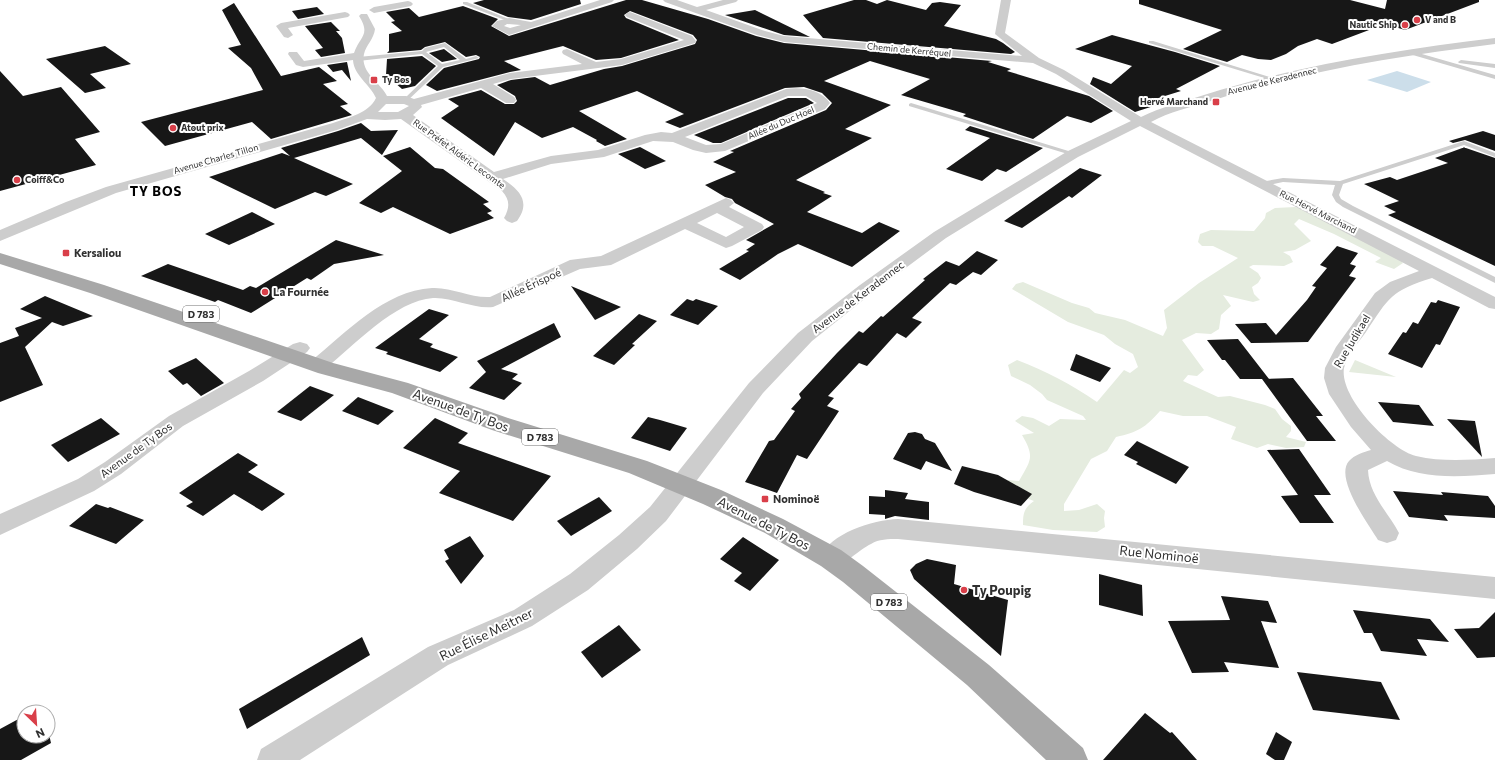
<svg xmlns="http://www.w3.org/2000/svg" width="1495" height="760" font-family="Commissioner,sans-serif">
	<style>
		.green { fill: #e5ecdf }
		.water { fill: #ccdeea }
		.building { fill: #171717 }
		.lines { fill: none; stroke-linecap: round; stroke-linejoin: round }
		.service { fill: #cdcdcd; fill-rule: evenodd }
		.minor { fill: #cdcdcd; fill-rule: evenodd }
		.primary { fill: #a8a8a8; fill-rule: evenodd }
		.poi-dot { fill: #d93f49; stroke: #fff; stroke-width: 1.5 }
		.labels { text-anchor: middle; stroke-width: 4; stroke-linejoin: round; paint-order: stroke }
		.far-poi-label { font-size: 9px; font-weight: bold; fill: #303030; stroke: #fff; text-anchor: start }
		.far-street-label { font-size: 9px; fill: #303030; stroke: #fff }
		.shield { fill: #fff; stroke: #6e6e6e; stroke-width: 1 }
		.shield-label { font-size: 10px; font-weight: bold; fill: #303030 }
		.poi-label { font-size: 11px; font-weight: bold; fill: #303030; stroke: #fff; text-anchor: start }
		.street-label { font-size: 11px; fill: #303030; stroke: #fff }
		.far-district-label { font-size: 13px; font-weight: bold; letter-spacing: 1px; fill: #000; stroke: #fff }
		.near-street-label { font-size: 13px; fill: #303030; stroke: #fff }
		.near-poi-label { font-size: 13px; font-weight: bold; fill: #303030; stroke: #fff; text-anchor: start }
	</style>
	<rect width="100%" height="100%" fill="#fff"/>
	<g class="green">
		<path d="M1295,207L1309,211L1397,256L1403,263L1394,269L1375,262L1381,258L1334,234L1299,219L1294,224L1311,241L1295,250L1283,252L1290,256L1293,262L1284,266L1253,265L1249,267L1258,273L1261,278L1258,283L1252,287L1254,294L1260,300L1253,302L1223,295L1231,306L1221,315L1219,329L1211,334L1196,333L1182,340L1204,370L1197,376L1188,375L1183,381L1218,397L1230,396L1265,405L1275,409L1282,419L1291,426V431L1286,437L1306,442L1304,447L1286,448L1268,444L1257,448L1231,439L1236,427L1207,416H1183L1160,411C1145,428 1138,432 1116,437L1107,451L1091,459L1064,504V511L1079,510L1097,504L1105,511L1104,518L1105,527L1097,532L1053,530L1023,525C1023,513 1024,508 1034,501L1001,488L1008,480L1019,481C1031,460 1035,457 1022,435L1034,433L1015,421L1022,416L1033,418L1049,426L1060,419L1086,420L1083,416L1047,400L1042,394L1030,385L1011,376L1008,365L1017,360C1046,371 1071,384 1097,402L1124,370L1130,373L1138,367L1133,354L1115,344L1104,335L1068,322L1012,289L1016,284L1023,282L1072,303L1089,308L1095,313L1125,320L1163,336L1167,328L1164,310L1199,283L1238,258L1213,246H1202L1198,242L1200,234L1211,230L1254,231L1265,218L1266,213L1275,208Z"/>
		<polygon points="1355,360 1396,377 1349,372"/>
	</g>
	<polygon class="water" points="1397,71 1431,82 1407,92 1367,80"/>
	<g class="building">
		<polygon points="484,0 580,0 581,4 531,20 508,17 473,3"/>
		<polygon points="626,0 642,0 708,19 756,36 784,43 992,61 988,62 1011,69 1007,71 1089,96 1113,111 1091,123 1067,116 1033,139 963,116 966,114 901,95 930,79 870,61 824,81 891,105 845,129 872,138 796,180 825,192 823,193 832,196 807,212 862,233 879,222 900,231 852,267 798,244 778,254 740,280 719,269 749,251 746,250 755,244 746,240 774,224 735,203 732,199 725,197 705,185 736,172 713,162 734,152 730,151 826,110 832,103 822,93 804,87 785,88 680,128 665,122 684,114 637,91 579,111 627,139 605,146 596,141 597,140 573,127 542,138 515,122 494,156 441,118 459,106 448,99 481,90 505,104 514,104 517,101 515,96 497,85 511,80 535,77 550,85 604,69 622,66 695,44 697,40 693,35 630,11 624,15 626,18 679,40 621,58 596,60 563,46 504,61 521,70 510,72 437,91 426,85 444,68 479,59 480,57 476,55 466,57 445,42 425,47 421,50 387,53 389,51 389,34 402,31 391,22 395,21 386,12 409,8 419,17 463,6 498,19 491,26 509,36"/>
		<polygon points="854,0 866,0 877,4 887,0 926,10 932,3 940,2 961,5 944,26 996,39 1003,43 1015,52 1011,54 823,38 803,15"/>
		<polygon points="1139,0 1350,0 1385,9 1387,0 1479,0 1479,2 1405,30 1385,24 1332,44 1317,39 1298,46 1286,54 1271,60 1258,59 1242,55 1227,62 1183,49 1222,30 1139,4"/>
		<polygon points="234,3 281,76 319,67 337,81 323,84 348,104 340,106 352,115 271,139 252,122 165,146 141,122 263,90 251,68 228,48 241,45 222,10"/>
		<polygon points="317,7 324,14 298,19 292,11"/>
		<polygon points="755,10 810,37 784,35 725,15"/>
		<polygon points="331,22 340,31 336,31 342,38 345,53 321,57 315,50 323,48 305,26"/>
		<polygon points="1112,35 1175,52 1220,66 1176,89 1181,91 1152,100 1160,104 1135,112 1090,84 1093,77 1111,84 1132,66 1075,49"/>
		<polygon points="105,46 131,64 90,74 106,88 85,93 46,59"/>
		<polygon points="444,49 457,59 442,62 429,53"/>
		<polygon points="422,56 436,66 415,86 402,89 386,75 387,59"/>
		<polygon points="347,62 351,81 342,70 333,72 327,65"/>
		<polygon points="0,71 23,96 61,87 100,132 75,139 96,165 0,191"/>
		<polygon points="788,98 806,98 814,103 721,143 713,143 694,135"/>
		<polygon points="361,123 371,131 398,130 382,155 361,138 294,158 353,184 326,196 315,192 275,209 209,177 282,153 290,156 281,148 338,131"/>
		<polygon points="970,126 1043,148 1006,172 997,169 982,181 946,169 990,138 965,130"/>
		<polygon points="1483,131 1495,135 1495,151 1465,140 1453,143 1449,141"/>
		<polygon points="410,147 435,168 443,169 489,202 483,204 492,211 487,213 494,218 450,234 393,207 381,213 359,203 402,171 383,156"/>
		<polygon points="640,147 666,161 645,169 618,154"/>
		<polygon points="1463,147 1495,158 1495,266 1388,215 1396,212 1384,206 1399,201 1364,184 1390,177 1397,180 1448,163 1435,158 1465,147"/>
		<polygon points="1080,168 1102,175 1072,198 1069,196 1022,228 1004,221"/>
		<polygon points="252,212 275,224 229,245 205,234"/>
		<polygon points="336,240 384,255 334,264 311,280 307,278 251,313 218,300 215,302 141,276 168,264 243,290 250,286 256,288"/>
		<polygon points="1337,246 1358,253 1350,264 1356,266 1349,276 1356,278 1308,342 1251,343 1235,324 1266,323 1276,335 1307,300 1316,287 1312,286 1327,268 1320,265"/>
		<polygon points="977,251 998,260 981,275 973,272 956,285 950,283 912,318 922,322 906,338 897,333 867,366 859,363 828,396 834,398 827,406 839,411 807,459 797,455 777,493 745,482 769,441 774,440 795,411 791,409 801,398 799,394 837,353 859,331 863,333 881,316 883,317 925,280 923,279 946,261 959,266"/>
		<polygon points="571,286 621,307 595,320"/>
		<polygon points="45,296 93,316 63,326 52,322 25,347 43,385 0,402 0,343 19,336 15,328 42,318 20,309"/>
		<polygon points="687,299 693,301 696,299 718,306 698,325 670,315"/>
		<polygon points="1438,300 1460,307 1440,345 1436,344 1422,368 1388,354 1403,332 1406,333 1413,322 1418,324 1431,302 1436,303"/>
		<polygon points="429,309 449,315 419,339 433,344 430,347 458,357 440,372 386,354 388,352 375,348"/>
		<polygon points="639,314 657,321 632,344 635,345 614,365 593,356"/>
		<polygon points="554,323 561,337 501,369 518,374 512,379 522,383 504,400 469,388 486,372 477,361"/>
		<polygon points="1238,339 1269,379 1240,379 1225,360 1222,360 1207,340"/>
		<polygon points="1076,354 1111,368 1100,382 1070,370"/>
		<polygon points="196,358 224,383 201,396 187,383 183,385 168,371"/>
		<polygon points="1293,378 1323,416 1316,416 1336,441 1307,441 1262,379"/>
		<polygon points="310,386 334,395 301,421 277,412"/>
		<polygon points="358,397 394,411 378,425 342,411"/>
		<polygon points="1378,402 1419,405 1434,426 1393,422"/>
		<polygon points="648,417 660,420 687,428 670,451 631,438"/>
		<polygon points="101,418 120,434 68,462 51,445"/>
		<polygon points="435,418 468,433 458,443 551,476 513,521 439,493 460,471 403,448"/>
		<polygon points="1447,419 1475,421 1482,457"/>
		<polygon points="915,432 922,434 925,439 935,443 952,471 926,461 921,470 893,459 908,433"/>
		<polygon points="1137,441 1189,467 1176,484 1136,464 1138,462 1124,455"/>
		<polygon points="1299,449 1331,495 1314,495 1334,523 1300,523 1281,496 1298,495 1267,450"/>
		<polygon points="238,453 258,465 248,472 285,494 262,511 234,494 203,516 186,506 193,502 179,493"/>
		<polygon points="962,466 998,475 1032,494 1021,506 974,492 954,484"/>
		<polygon points="885,490 908,493 905,499 929,502 929,520 895,516 885,519 885,515 869,514 869,496 885,497"/>
		<polygon points="1393,491 1443,495 1441,492 1488,496 1495,506 1495,518 1444,515 1448,521 1409,517"/>
		<polygon points="599,497 612,511 571,536 557,521"/>
		<polygon points="96,504 108,508 110,507 144,520 116,544 69,526"/>
		<polygon points="470,536 484,556 461,584 445,561 449,559 444,550"/>
		<polygon points="743,537 779,560 750,591 734,581 742,573 720,559"/>
		<polygon points="927,559 956,565 954,584 1008,600 1001,656 914,579 910,570 916,564"/>
		<polygon points="1099,574 1142,585 1143,616 1099,605"/>
		<polygon points="1221,596 1268,601 1277,623 1261,621 1279,668 1224,662 1229,672 1192,673 1168,621 1230,620"/>
		<polygon points="1353,610 1430,619 1449,642 1417,639 1427,656 1381,651 1372,633 1364,633"/>
		<polygon points="1495,612 1495,657 1477,658 1454,629 1479,628"/>
		<polygon points="619,625 641,650 602,678 581,652"/>
		<polygon points="362,637 370,655 247,729 239,709"/>
		<polygon points="1297,672 1381,682 1400,720 1313,710"/>
		<polygon points="1145,713 1170,733 1172,732 1197,760 1103,760"/>
		<polygon points="24,716 24,736 48,736 48,730 51,743 21,760 0,760 0,729"/>
		<polygon points="1276,732 1292,742 1284,760 1275,760 1266,754"/>
	</g>
	<g class="lines">
		<g class="service">
			<polygon points="463,2 467,2 514,21 510,22 463,4"/>
			<polygon points="1149,41 1153,41 1276,79 1271,80 1149,43"/>
			<path d="M445,43L466,59L476,56L479,58L443,67L406,102L403,100L404,99L438,66L422,54L358,61L355,59L358,57L422,51L425,48ZM444,47L460,60L442,64L426,52Z"/>
			<polygon points="1408,50 1495,75 1495,79 1406,53 1405,52"/>
			<polygon points="1461,60 1495,64 1495,68 1459,63 1458,62"/>
			<polygon points="911,103 1075,153 1076,154 1071,155 909,106 909,104"/>
			<polygon points="1464,141 1495,153 1495,157 1464,145 1343,184 1339,195 1341,199 1353,206 1495,277 1495,283 1343,207 1336,202 1332,195 1335,185 1283,182 1264,186 1260,184 1261,182 1283,178 1340,181"/>
		</g>
		<g class="minor">
			<path d="M600,0H614L612,2L509,35L492,26L497,21L509,18L531,22ZM507,24L521,25L510,28L504,26Z"/>
			<path d="M663,0H677L697,7L723,0H738L736,2L706,10L765,31L784,36L1022,56L995,34L1001,0H1011L1005,33L1039,58L1064,70L1141,117C1161,107 1183,102 1204,95C1299,65 1397,50 1495,38V44C1399,56 1303,71 1211,101C1191,107 1169,112 1151,122L1495,297V309L1489,308L1432,278C1391,291 1389,297 1366,332C1358,343 1347,355 1344,368C1339,397 1390,449 1416,456C1442,462 1469,460 1495,458V474C1459,477 1419,480 1387,461L1368,470C1369,495 1388,512 1399,533L1396,540L1387,543L1378,540C1369,525 1334,478 1349,461C1354,455 1364,452 1371,450L1351,427L1329,394L1324,378L1325,368L1336,347L1375,293L1390,282L1419,271L1140,126L1078,157L946,238L872,293L812,341L763,393L666,521L637,549L588,590L532,626L448,665L300,760H257L261,749L428,647L514,610L570,574L619,535L650,507L749,383L798,333L860,285L934,232L1068,151L1131,121L1056,74L1033,63L784,42L757,35L665,2Z"/>
			<polygon points="408,1 411,2 413,4 411,6 374,13 369,10 374,7"/>
			<polygon points="345,12 348,13 350,15 348,17 288,28 293,35 288,38 284,37 276,26 281,23"/>
			<path d="M630,12L692,36L696,41L695,43L622,65L511,79L493,84L514,97L516,100L514,103H506L481,88L421,105L422,107L413,115L494,172L551,156L598,150L645,135L661,132L672,133L786,89C802,87 820,89 830,103L825,109L725,151L706,153L693,150L673,142L653,141L604,157L551,164L503,179C520,190 531,202 517,221L512,223L507,221L504,218C510,207 510,200 502,191L401,119L385,120L367,119L337,130L116,193L0,241V230L66,202L106,187L333,123C348,118 369,113 376,98C370,84 354,76 353,60L303,67L296,65L288,54L289,52H297L304,61L354,53C360,36 371,35 359,16L361,14H367L375,29C374,39 366,45 364,54C360,73 380,82 387,96H406L414,99L510,73L582,64L563,54L562,52L563,50L567,49L596,62L621,59L684,40L627,17L625,15L627,13ZM788,96H806L817,103L721,144L706,145L685,137ZM386,104H404L409,106L398,112H378Z"/>
			<path d="M726,198L731,200L734,203L729,207L762,224L764,227L762,230L732,246L726,248L685,229L611,265L580,269L493,307C472,309 453,297 433,298C396,300 352,347 325,369L318,371L311,369L308,365L311,361C347,332 384,291 432,288C452,287 470,298 490,297L570,260L601,256ZM717,213L744,227L726,237L697,223Z"/>
			<polygon points="300,342 307,344 310,348 307,352 263,381 183,426 121,474 94,491 0,535 0,514 78,479 105,462 169,416 249,371 293,344"/>
			<path d="M898,519L1495,577V599L898,539C888,539 879,539 871,544C860,549 841,568 831,568C829,568 825,566 822,565L819,558C831,533 872,520 898,519Z"/>
		</g>
		<polygon class="primary" points="0,253 104,285 333,363 408,383 508,418 647,461 721,490 783,519 841,550 863,566 989,665 1083,748 1088,760 1046,760 967,685 843,582 821,566 765,533 703,504 629,473 492,430 392,393 318,373 90,293 0,264"/>
	</g>
	<g class="poi-dot">
		<circle cx="1417" cy="20" r="4"/>
		<circle cx="1405" cy="25" r="4"/>
		<rect x="370" y="76" width="8" height="8" rx="2"/>
		<rect x="1212" y="98" width="8" height="8" rx="2"/>
		<circle cx="173" cy="128" r="4"/>
		<circle cx="17" cy="180" r="4"/>
		<rect x="62" y="249" width="8" height="8" rx="2"/>
		<circle cx="265" cy="292" r="4"/>
		<rect x="761" y="495" width="8" height="8" rx="2"/>
		<circle cx="964" cy="590" r="4"/>
	</g>
	<g class="labels">
		<g class="far-poi-label">
			<text x="1425" y="23">V and B</text>
			<text x="1397" y="28" text-anchor="end">Nautic Ship</text>
			<text x="382" y="83">Ty Bos</text>
			<text x="1208" y="105" text-anchor="end">Hervé Marchand</text>
			<text x="181" y="131">Atout prix</text>
			<text x="25" y="183">Coiff&amp;Co</text>
		</g>
		<g class="far-street-label">
			<text transform="translate(909 50) rotate(5)" y="3">Chemin de Kerréquel</text>
			<text transform="translate(1272 81) rotate(-14)" y="3">Avenue de Keradennec</text>
			<text transform="translate(781 123) rotate(-23)" y="3">Allée du Duc Hoel</text>
			<text transform="translate(459 154) rotate(36)" y="3">Rue Préfet Aldéric Lecomte</text>
			<text transform="translate(216 159) rotate(-16)" y="3">Avenue Charles Tillon</text>
			<text transform="translate(1318 212) rotate(27)" y="3">Rue Hervé Marchand</text>
		</g>
		<g class="shield">
			<rect x="183" y="306" width="36" height="16" rx="3"/>
			<rect x="522" y="429" width="36" height="16" rx="3"/>
			<rect x="871" y="594" width="36" height="16" rx="3"/>
		</g>
		<g class="shield-label">
			<text x="201" y="318">D 783</text>
			<text x="540" y="441">D 783</text>
			<text x="889" y="606">D 783</text>
		</g>
		<g class="poi-label">
			<text x="74" y="257">Kersaliou</text>
			<text x="273" y="296">La Fournée</text>
			<text x="773" y="503">Nominoë</text>
		</g>
		<g class="street-label">
			<text transform="translate(531 285) rotate(-25)" y="4">Allée Érispoé</text>
			<text transform="translate(858 297) rotate(-37)" y="4">Avenue de Keradennec</text>
			<text transform="translate(1352 341) rotate(-59)" y="4">Rue Judikael</text>
			<text transform="translate(136 450) rotate(-36)" y="4">Avenue de Ty Bos</text>
		</g>
		<g class="far-district-label">
			<text x="156" y="196">TY BOS</text>
		</g>
		<g class="near-street-label">
			<text transform="translate(461 410) rotate(20)" y="5">Avenue de Ty Bos</text>
			<text transform="translate(764 523) rotate(27)" y="5">Avenue de Ty Bos</text>
			<text transform="translate(1159 554) rotate(6)" y="5">Rue Nominoë</text>
			<text transform="translate(486 634) rotate(-26)" y="5">Rue Élise Meitner</text>
		</g>
		<g class="near-poi-label">
			<text x="972" y="595">Ty Poupig</text>
		</g>
	</g>
	<g transform="translate(36 724) rotate(155)"><circle r="19" fill="#ffffff" stroke="#acacac"/>
	<path d="M0-3L7 15L0 10L-7 15Z" fill="#d93f49"/>
	<text y="-6" font-size="11" font-weight="bold" text-anchor="middle" fill="#303030">N</text>
	</g>
</svg>
